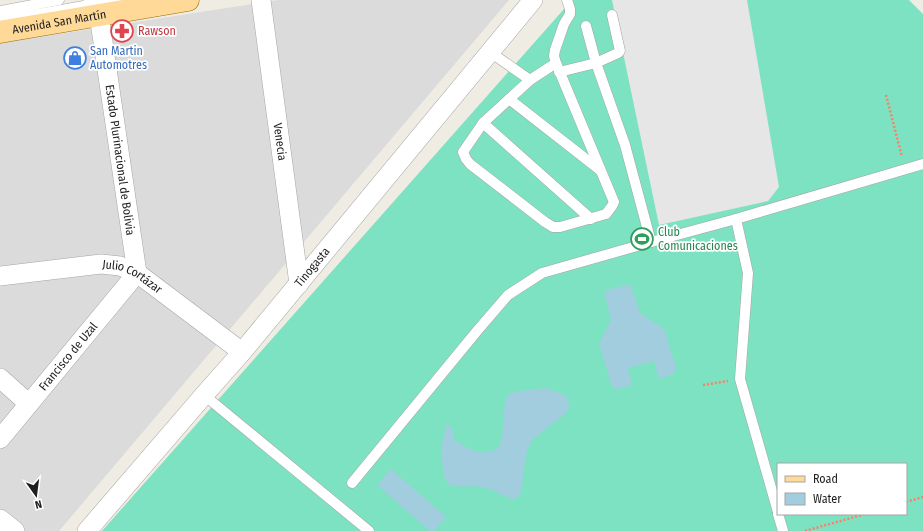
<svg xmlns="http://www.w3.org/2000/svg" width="923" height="531" font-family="'Fira Sans Condensed',sans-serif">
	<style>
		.residential { fill: #dcdbdb }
		.pitch { fill: #7de2c2; fill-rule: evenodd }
		.parking { fill: #e6e6e6 }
		.water { fill: #a1cddf }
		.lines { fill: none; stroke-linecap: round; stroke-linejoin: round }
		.lane-casing { stroke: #a5a5a5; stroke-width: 11 }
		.street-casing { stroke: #a5a5a5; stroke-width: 20 }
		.primary-casing { stroke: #976f00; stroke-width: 23 }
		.path { stroke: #ff7e64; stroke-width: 2.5; stroke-dasharray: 2 2; stroke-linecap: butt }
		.lane { stroke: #fff; stroke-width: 10 }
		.street { stroke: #fff; stroke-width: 19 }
		.primary { stroke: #ffd998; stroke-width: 22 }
		.labels { text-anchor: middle; stroke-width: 3.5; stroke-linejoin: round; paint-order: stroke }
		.street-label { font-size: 12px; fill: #1e1e1e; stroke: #fff }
		.health-label { font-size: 12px; fill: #be3a42; stroke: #fff; text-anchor: start }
		.shop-label { font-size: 12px; fill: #366cbe; stroke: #fff; text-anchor: start }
		.leisure-label { font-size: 12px; fill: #27864d; stroke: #fff; text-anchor: start }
	</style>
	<rect width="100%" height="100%" fill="#efece3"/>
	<polygon class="residential" points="278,0 509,0 59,531 0,531 0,43"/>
	<path class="pitch" d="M572,0H909L923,14V531H102ZM778,464H906V514H778Z"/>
	<polygon class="parking" points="612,0 747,0 779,187 768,201 659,225"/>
	<g class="water">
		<polygon points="630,284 640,313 664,329 676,368 673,374 659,379 654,361 628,368 632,385 617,389 612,387 599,344 611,320 604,291"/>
		<path d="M545,388L558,392L567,397L569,405L567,412L532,440L526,454L522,486L520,494L517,498L512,499C503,496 495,490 486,488C473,484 460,489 448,484L444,476L441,449L447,422L454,433L452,438C462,445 475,455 488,452C494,451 498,449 500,444C503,438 502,431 503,425C503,415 504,404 508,395L513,392Z"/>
		<polygon points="391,469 446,517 434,531 430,531 377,485"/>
	</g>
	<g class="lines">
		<g class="lane-casing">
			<g id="lane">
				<polyline points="0,11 59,0"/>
				<polyline points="0,20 50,12 117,0"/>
				<polyline points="586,26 596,63 625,145 651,242 736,219 748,273 740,379 778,512"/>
				<polyline points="490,52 530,80"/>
				<polyline points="556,63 530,80 483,123 463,152 466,159 470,164 545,222 553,227 560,227 606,214 612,206 614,202 556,63 554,56 555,50 564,24 570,14 570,9 567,0"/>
				<polyline points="559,72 596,63 618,53 620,51 612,15"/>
				<polyline points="509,99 600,170"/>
				<polyline points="483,123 591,219"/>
				<polyline points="736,219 923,164"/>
				<polyline points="204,395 369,531"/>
				<polyline points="352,483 477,331 508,295 542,273 651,242"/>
				<polyline points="778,514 783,531"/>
			</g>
		</g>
		<g class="street-casing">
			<g id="street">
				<path id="s1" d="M261,0L299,284"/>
				<path id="s2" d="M0,276L101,264L120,266L137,273L242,352"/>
				<polyline points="0,378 29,404"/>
				<path id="s3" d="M0,439L137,273L99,15L93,0"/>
				<polyline points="0,519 15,531"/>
				<path id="s4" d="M87,531L204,395L242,352L533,0"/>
			</g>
		</g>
		<g class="primary-casing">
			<g id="primary">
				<path id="s5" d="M0,32L188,0"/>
			</g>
		</g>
		<g class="path">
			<polyline points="886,95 902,157"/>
			<polyline points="703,385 728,381"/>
			<polyline points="906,502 923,497"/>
			<polyline points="805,531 865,514"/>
		</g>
		<use href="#lane" class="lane"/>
		<use href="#street" class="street"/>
		<use href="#primary" class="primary"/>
	</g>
	<defs>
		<g id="pharmacy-ring" transform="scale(1.15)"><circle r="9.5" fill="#fff" stroke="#e0444e" stroke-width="1.5"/><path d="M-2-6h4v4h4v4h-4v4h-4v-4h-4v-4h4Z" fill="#e0444e"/></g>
		<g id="shop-ring" transform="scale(1.15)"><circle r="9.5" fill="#fff" stroke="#3f7fe0" stroke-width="1.5"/><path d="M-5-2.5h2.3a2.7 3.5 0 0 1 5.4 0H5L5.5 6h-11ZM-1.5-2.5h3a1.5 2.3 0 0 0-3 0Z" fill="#3f7fe0"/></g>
		<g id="stadium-ring" transform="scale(1.15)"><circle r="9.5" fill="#fff" stroke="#2e9e5b" stroke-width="1.5"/><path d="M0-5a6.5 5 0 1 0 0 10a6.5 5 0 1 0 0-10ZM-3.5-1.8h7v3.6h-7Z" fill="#2e9e5b"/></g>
	</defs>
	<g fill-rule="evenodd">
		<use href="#pharmacy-ring" x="122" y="31"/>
		<use href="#shop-ring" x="75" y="58"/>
		<use href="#stadium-ring" x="642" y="239"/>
	</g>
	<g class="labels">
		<g class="street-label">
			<text dy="4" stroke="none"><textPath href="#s5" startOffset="60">Avenida San Martín</textPath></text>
			<text dy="4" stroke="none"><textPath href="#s1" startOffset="143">Venecia</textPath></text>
			<text transform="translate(120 160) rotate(82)" y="4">Estado Plurinacional de Bolivia</text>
			<text dy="4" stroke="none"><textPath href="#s4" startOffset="347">Tinogasta</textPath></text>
			<text dy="4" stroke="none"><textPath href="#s2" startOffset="136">Julio Cortázar</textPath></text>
			<text dy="4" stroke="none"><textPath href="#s3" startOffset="107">Francisco de Uzal</textPath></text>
		</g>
		<g class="health-label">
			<text x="138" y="35">Rawson</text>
		</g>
		<g class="shop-label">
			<text x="90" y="55">San Martin<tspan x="90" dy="14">Automotres</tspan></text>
		</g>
		<g class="leisure-label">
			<text x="658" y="236">Club<tspan x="658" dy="14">Comunicaciones</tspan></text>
		</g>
	</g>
	<rect x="777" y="463" width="130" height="52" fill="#ffffff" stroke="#a5a5a5"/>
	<rect x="785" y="476" width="20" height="6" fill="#ffd998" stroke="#a5a5a5"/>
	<text x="813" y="483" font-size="12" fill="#1e1e1e">Road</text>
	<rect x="785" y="493" width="20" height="12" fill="#a1cddf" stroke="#a5a5a5"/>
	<text x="813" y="503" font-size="12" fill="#1e1e1e">Water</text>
	<g transform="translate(36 495) rotate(166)" stroke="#ffffff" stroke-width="3" paint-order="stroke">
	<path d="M0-3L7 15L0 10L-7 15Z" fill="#1e1e1e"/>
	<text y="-6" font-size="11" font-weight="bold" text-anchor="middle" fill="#1e1e1e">N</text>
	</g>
</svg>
